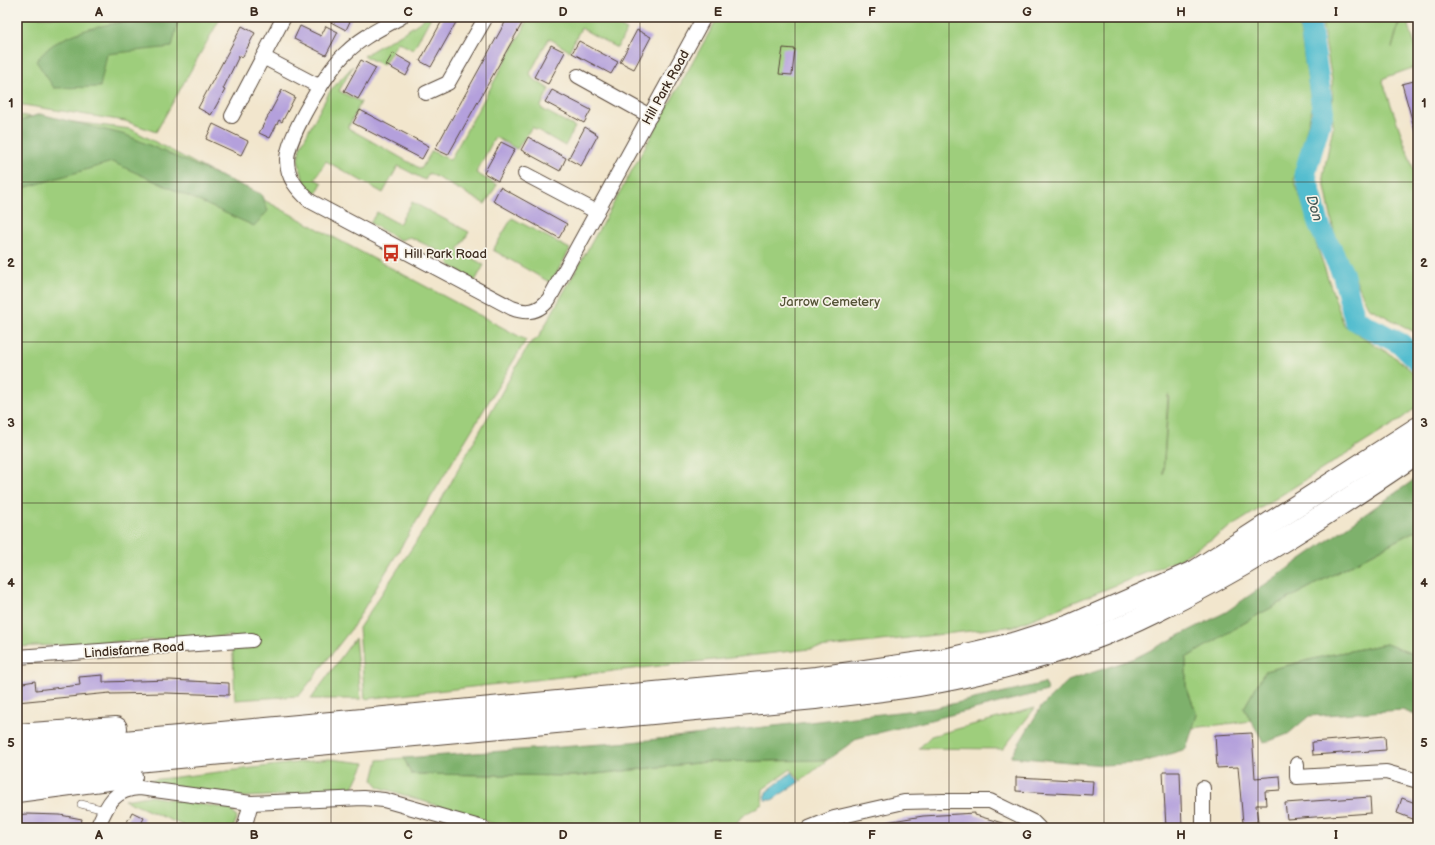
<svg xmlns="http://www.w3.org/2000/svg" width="1435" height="845" font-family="'Balsamiq Sans',sans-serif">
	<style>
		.green { fill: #9ece7c; stroke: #6c7c4d; fill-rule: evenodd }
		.forest { fill: #7eb16c; stroke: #5c6e45 }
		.water { fill: #53bdcf; stroke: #477476 }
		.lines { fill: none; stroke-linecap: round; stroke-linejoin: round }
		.river { stroke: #53bdcf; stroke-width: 22 }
		.building { fill: #b4a0dc }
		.lane-casing { stroke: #564638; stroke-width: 8 }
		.street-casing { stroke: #564638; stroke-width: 16 }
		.highway-casing { stroke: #564638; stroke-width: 24 }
		.lane { stroke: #fff; stroke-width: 7 }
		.street { stroke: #fff; stroke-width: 14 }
		.highway { stroke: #fff; stroke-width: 22 }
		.grid { fill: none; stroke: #3b2a1e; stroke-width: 1; stroke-opacity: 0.55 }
		.labels { text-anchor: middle; stroke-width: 3.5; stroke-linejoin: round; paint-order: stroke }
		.street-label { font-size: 13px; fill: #3b2a1e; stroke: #f7f3e8 }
		.poi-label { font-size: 13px; fill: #3b2a1e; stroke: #f7f3e8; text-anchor: start }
		.park-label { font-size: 13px; fill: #545336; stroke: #f7f3e8 }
		.water-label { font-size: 14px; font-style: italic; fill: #425653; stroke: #f7f3e8 }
		.neatline { fill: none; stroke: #3b2a1e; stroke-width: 1.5 }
		.grid-label { font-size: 13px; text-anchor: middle; font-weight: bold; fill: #3b2a1e }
	</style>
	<rect width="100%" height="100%" fill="#f7f3e8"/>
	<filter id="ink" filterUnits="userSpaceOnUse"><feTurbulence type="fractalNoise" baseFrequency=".025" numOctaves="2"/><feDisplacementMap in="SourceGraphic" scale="8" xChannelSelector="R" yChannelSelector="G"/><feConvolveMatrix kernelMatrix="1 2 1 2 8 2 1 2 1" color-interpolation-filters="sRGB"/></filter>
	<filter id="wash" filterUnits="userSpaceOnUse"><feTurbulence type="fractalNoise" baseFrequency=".012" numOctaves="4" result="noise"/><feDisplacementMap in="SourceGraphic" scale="16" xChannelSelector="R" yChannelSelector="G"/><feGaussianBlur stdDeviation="0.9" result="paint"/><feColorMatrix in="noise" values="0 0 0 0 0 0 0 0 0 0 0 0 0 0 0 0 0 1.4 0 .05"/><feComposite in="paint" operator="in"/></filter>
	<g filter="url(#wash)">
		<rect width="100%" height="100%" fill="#f2e6cd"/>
		<g class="green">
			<polygon points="17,17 221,17 156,132 125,121 17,104"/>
			<path d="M426,17H431L413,50L398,42L383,65L364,56C384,42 407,33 426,17Z"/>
			<polygon points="527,17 603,17 627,30 617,48 581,28 569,51 549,38 530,73 532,78 549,89 541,106 542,109 575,127 565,146 532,127 517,149 495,137 476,173 497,185 485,204 429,173 425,180 398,166 383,193 326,161 315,179 322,183 316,194 304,182 298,160 300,147 330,91 353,66 339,91 361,102 348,128 421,169 432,151 450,160 524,28"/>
			<path d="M718,17H1298L1312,108L1294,179L1344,325L1399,360L1418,377V406L1397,422L1180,559L1015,626L365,699L359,628L427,525L529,344L538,338ZM1168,395H1169L1163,474Z"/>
			<polygon points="1321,17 1400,17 1392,48 1401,17 1410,17 1407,18 1418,56 1418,66 1384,78 1383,82 1418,182 1418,334 1368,307 1334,232 1323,176 1333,127 1332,81"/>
			<polygon points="17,115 131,129 526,340 352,628 299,696 235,700 232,636 17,647"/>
			<polygon points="412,202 469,232 458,250 484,265 475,281 450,265 443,253 410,237 400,240 370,223 377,212 399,224"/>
			<polygon points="512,218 570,249 551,283 493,250"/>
			<polygon points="1418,529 1418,656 1386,644 1329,655 1265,671 1244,708 1251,721 1192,728 1197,715 1186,686 1186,658 1256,616"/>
			<polygon points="355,638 361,699 311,699"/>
			<polygon points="1035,708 1003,749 919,748 931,736"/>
			<polygon points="404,758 411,774 577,776 707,762 827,760 801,781 791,769 763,789 762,804 741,817 733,828 498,828 497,825 379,787 373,780 378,760"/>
			<polygon points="329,759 365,763 352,790 343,793 244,797 143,781"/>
			<polygon points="149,796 231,809 237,818 233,828 189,828 124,800"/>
		</g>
		<g class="forest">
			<path d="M161,17H179L172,47L107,54L100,87L54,88L36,61C41,56 47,48 54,44C86,25 125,21 161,17Z"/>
			<polygon points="40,114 126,135 261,194 268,211 254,226 112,162 17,190 17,122"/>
			<polygon points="1418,477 1418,529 1256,616 1186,658 1186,686 1197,715 1186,749 1140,763 1104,765 1011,757 1041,707 1068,681 1135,658 1226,612"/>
			<polygon points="1386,644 1418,656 1418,716 1402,710 1309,716 1288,734 1264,743 1244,708 1265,671 1329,655"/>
			<polygon points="1045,683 1047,691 858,738 827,760 706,762 577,776 411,774 404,758 631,742 934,708"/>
		</g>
		<polygon class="water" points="792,772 799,782 772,800 765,800 766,792"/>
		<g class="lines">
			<polyline class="river" points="1309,17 1323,112 1305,173 1319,225 1343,274 1355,320 1401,344 1418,361"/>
		</g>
		<g id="blocks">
			<g class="building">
				<polygon points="321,17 352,17 346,30"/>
				<polygon points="444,17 459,17 431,67 420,61"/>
				<polygon points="508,17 518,17 524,20 448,155 435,149"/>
				<polygon points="242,26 255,33 242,58 239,56 223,89 225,90 211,115 198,108"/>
				<polygon points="300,26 321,36 326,26 338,32 326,55 294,39"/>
				<polygon points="637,30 651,37 634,69 620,62"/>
				<polygon points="579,41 618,62 611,74 572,53"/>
				<polygon points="551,45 565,52 548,84 534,77"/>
				<polygon points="783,48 795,49 792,75 779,74"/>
				<polygon points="393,53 412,64 406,76 386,65"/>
				<polygon points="361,60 376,68 358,99 344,91"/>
				<polygon points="1418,80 1418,130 1415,130 1402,84"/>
				<polygon points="282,90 295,97 282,122 279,120 270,138 259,133"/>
				<polygon points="552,90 591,110 584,123 545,102"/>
				<polygon points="360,110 429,146 422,159 353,123"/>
				<polygon points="213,124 248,141 241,155 206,139"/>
				<polygon points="585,127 598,135 581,166 568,159"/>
				<polygon points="528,137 566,158 560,171 521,150"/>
				<polygon points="501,142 515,149 498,181 484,173"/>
				<polygon points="500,187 567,224 559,238 493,201"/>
				<polygon points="103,675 103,682 170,680 229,683 229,695 166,693 110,694 110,693 17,702 17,684 35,681 36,690 80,685 79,677"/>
				<polygon points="1252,733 1255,778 1280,776 1281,790 1265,791 1266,805 1256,805 1258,822 1243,823 1238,767 1217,768 1215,735"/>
				<polygon points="1385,736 1386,750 1313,755 1312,742"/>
				<polygon points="1163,772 1180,772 1182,828 1166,828"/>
				<polygon points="1016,777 1093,781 1092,795 1016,791"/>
				<polygon points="1370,797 1371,813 1287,819 1285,803"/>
				<polygon points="1402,798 1418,804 1418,821 1397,813"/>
				<polygon points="132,812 144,818 139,828 124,828"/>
				<polygon points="975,813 975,815 1009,825 1008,828 881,828 880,823 923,816"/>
				<polygon points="26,814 60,815 82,819 80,828 32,828 32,826 17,828 17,815"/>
			</g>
		</g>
	</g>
	<g filter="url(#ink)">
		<use href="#blocks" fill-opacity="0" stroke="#564638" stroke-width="1"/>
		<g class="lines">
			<g class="lane-casing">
				<polyline id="lane" points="81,804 105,810"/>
			</g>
			<g class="street-casing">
				<g id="street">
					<path d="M401,17C382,28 362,37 347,52C329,67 287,137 287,160C287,178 298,190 310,201L512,308C527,314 539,312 549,299L704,17"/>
					<polyline points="263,57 320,87"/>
					<polyline points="578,76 650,116"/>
					<polyline points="426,93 448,83 486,17"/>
					<polyline points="232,116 284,17"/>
					<polyline points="525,174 597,212"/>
					<polyline points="17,657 252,640"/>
					<polyline points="1297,764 1297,777 1386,772 1418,781"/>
					<polyline points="1203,788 1203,828"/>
					<path d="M97,828C107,805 113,789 140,788L251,803L363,798L384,800L483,828"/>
					<polyline points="244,828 251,803"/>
					<polyline points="809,828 834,818 904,802 944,801 990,801 1033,822 1039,828"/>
				</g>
			</g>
			<g class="highway-casing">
				<g id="highway">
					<polyline points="17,735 116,728"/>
					<polyline points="17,752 816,678 949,659 1017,643 1070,626 1196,571 1418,428"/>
					<path d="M17,772L815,698C867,692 919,687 969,675C1032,661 1096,641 1154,612C1247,567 1333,510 1418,452"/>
					<polyline points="17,791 131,776"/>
				</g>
			</g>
			<use href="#lane" class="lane"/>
			<use href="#street" class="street"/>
			<use href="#highway" class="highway"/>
		</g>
	</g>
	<path class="grid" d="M177,17V828M331,17V828M486,17V828M640,17V828M795,17V828M949,17V828M1104,17V828M1258,17V828M17,182H1418M17,342H1418M17,503H1418M17,663H1418"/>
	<defs>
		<g id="bus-bare" transform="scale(1.38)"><path d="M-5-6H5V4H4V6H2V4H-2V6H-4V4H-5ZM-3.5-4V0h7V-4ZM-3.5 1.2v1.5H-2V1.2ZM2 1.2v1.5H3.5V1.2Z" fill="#c8321e" stroke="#f7f3e8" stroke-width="2.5" paint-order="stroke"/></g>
	</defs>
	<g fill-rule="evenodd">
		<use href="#bus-bare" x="391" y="253"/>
	</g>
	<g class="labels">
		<g class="street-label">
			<text transform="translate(665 87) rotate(-61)" y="5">Hill Park Road</text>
			<text transform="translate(134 649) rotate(-4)" y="5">Lindisfarne Road</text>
		</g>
		<g class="poi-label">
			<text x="404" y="258">Hill Park Road</text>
		</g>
		<g class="park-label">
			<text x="830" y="306">Jarrow Cemetery</text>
		</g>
		<g class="water-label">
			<text transform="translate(1315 208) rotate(74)" y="5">Don</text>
		</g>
	</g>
	<rect width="1435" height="845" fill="none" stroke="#f7f3e8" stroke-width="44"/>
	<rect x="22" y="22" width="1391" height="801" class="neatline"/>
	<g class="grid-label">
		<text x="99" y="16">A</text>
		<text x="254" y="16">B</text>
		<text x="408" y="16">C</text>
		<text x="563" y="16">D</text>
		<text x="718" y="16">E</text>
		<text x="872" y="16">F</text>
		<text x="1027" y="16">G</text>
		<text x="1181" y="16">H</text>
		<text x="1336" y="16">I</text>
		<text x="11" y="107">1</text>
		<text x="1424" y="107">1</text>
		<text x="11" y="267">2</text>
		<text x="1424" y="267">2</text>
		<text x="11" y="427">3</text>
		<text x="1424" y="427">3</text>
		<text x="11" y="587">4</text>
		<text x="1424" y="587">4</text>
		<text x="11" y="747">5</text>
		<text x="1424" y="747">5</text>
		<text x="99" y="839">A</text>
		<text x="254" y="839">B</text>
		<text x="408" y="839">C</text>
		<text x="563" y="839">D</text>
		<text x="718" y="839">E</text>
		<text x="872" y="839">F</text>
		<text x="1027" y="839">G</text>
		<text x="1181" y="839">H</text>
		<text x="1336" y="839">I</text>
	</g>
</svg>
